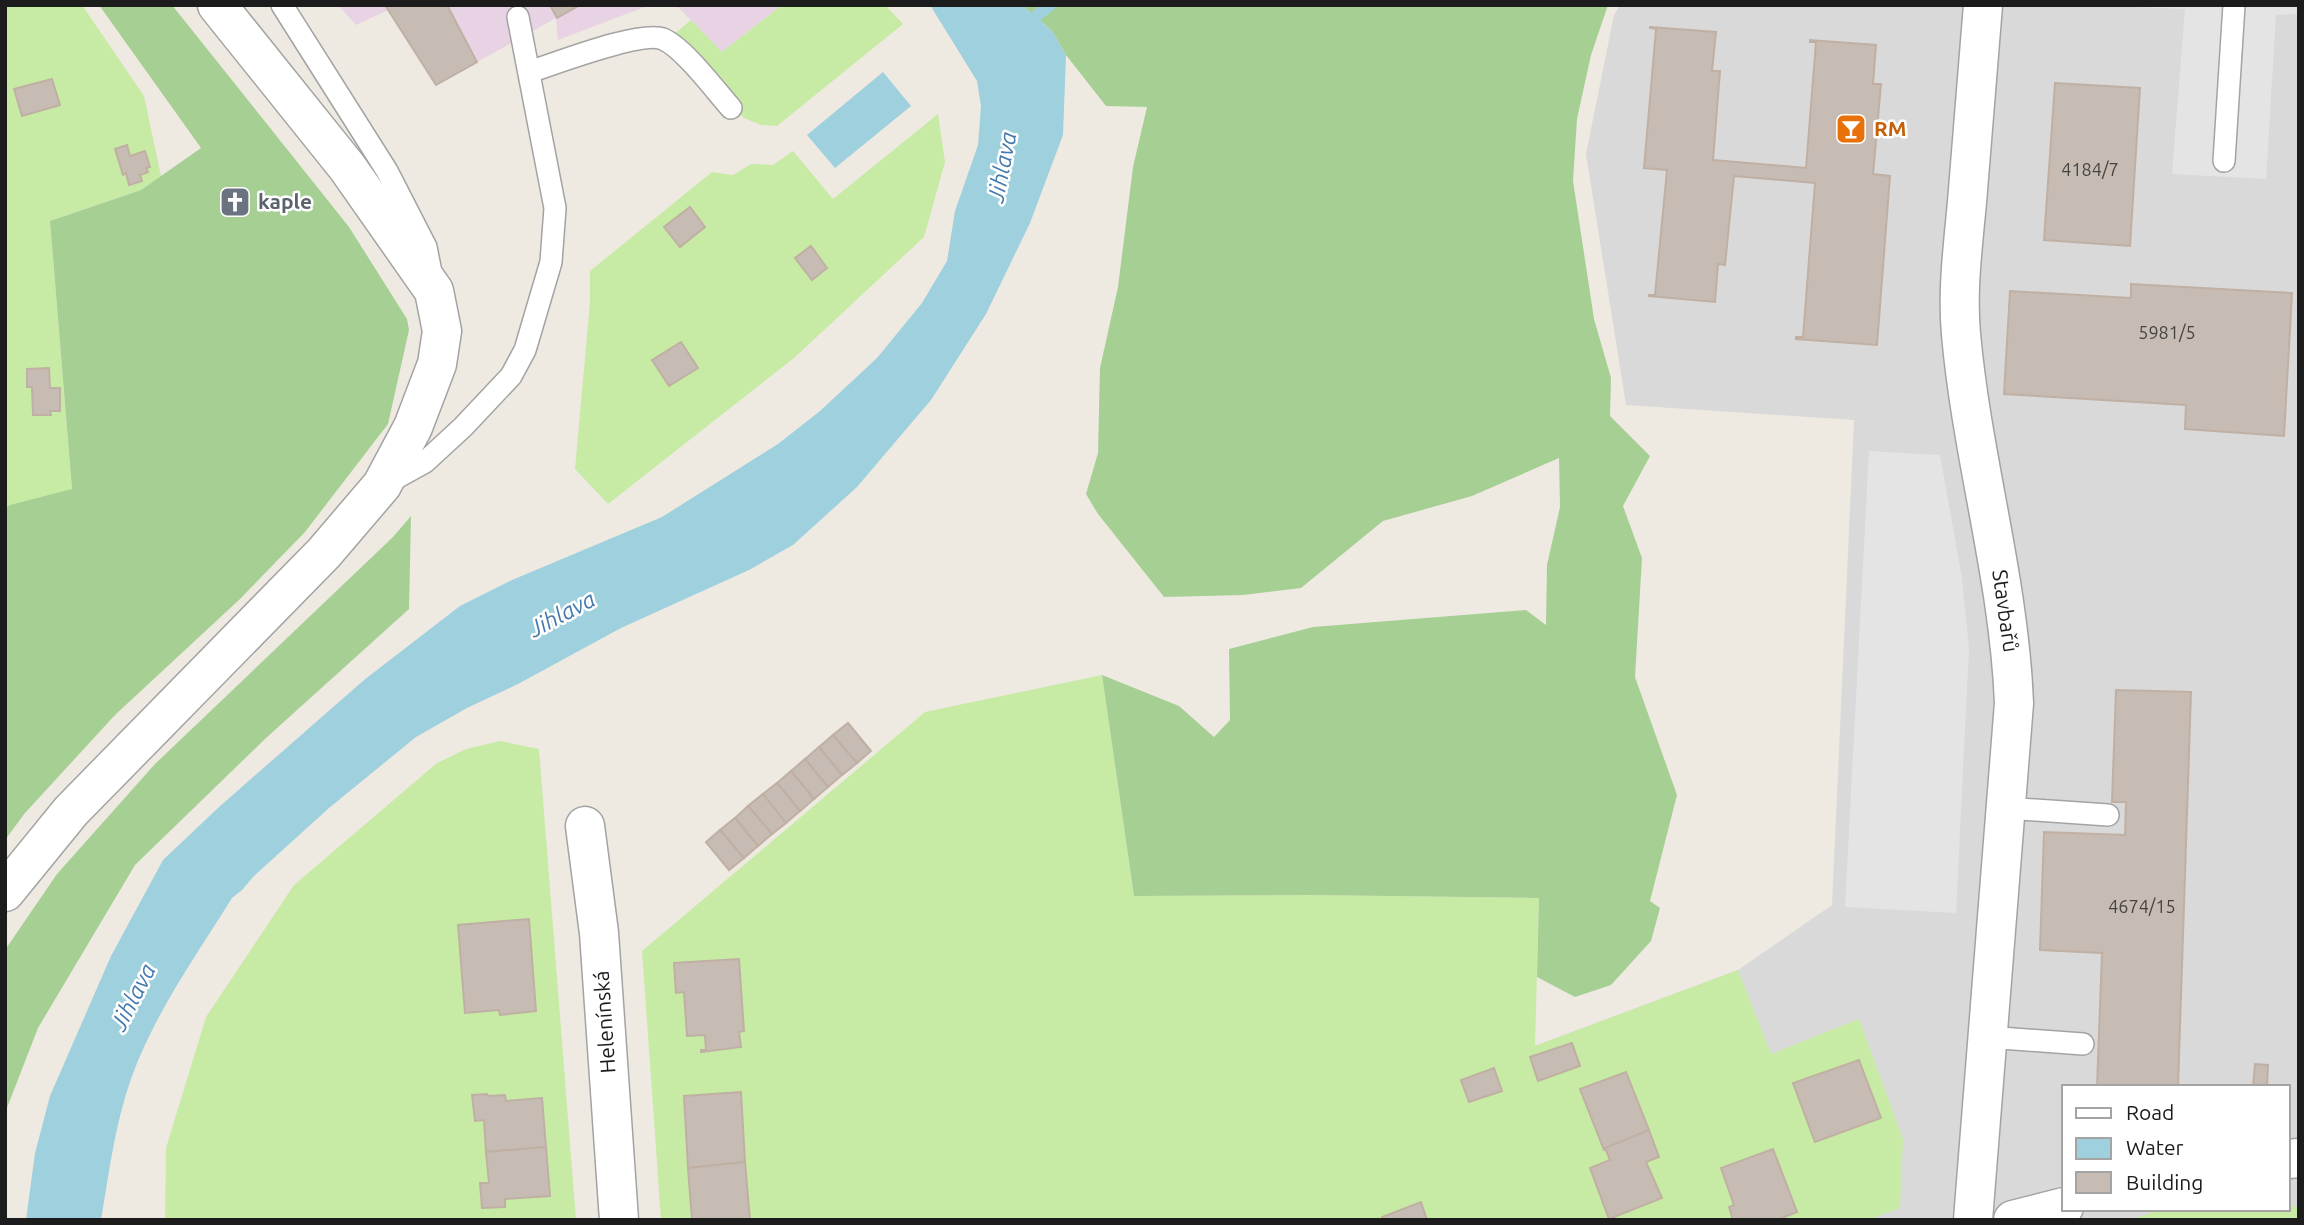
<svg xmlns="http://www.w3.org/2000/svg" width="2304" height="1225" font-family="Ubuntu,sans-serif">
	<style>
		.residential { fill: #dad9d9; fill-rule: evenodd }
		.industrial { fill: #e7d3e4 }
		.grass { fill: #c7eba4 }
		.forest { fill: #a6cf94 }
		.parking { fill: #e4e4e4 }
		.water { fill: #9fd0de }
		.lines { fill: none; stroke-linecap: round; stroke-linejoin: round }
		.stream { stroke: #9fd0de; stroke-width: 12 }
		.building { fill: #c6bcb4; stroke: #c0b0a3; stroke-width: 2 }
		.lane-casing { stroke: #a3a3a3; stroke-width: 24 }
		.street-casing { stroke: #a3a3a3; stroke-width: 41 }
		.lane { stroke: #fff; stroke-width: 21 }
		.street { stroke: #fff; stroke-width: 38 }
		.labels { text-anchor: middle; stroke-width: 5; stroke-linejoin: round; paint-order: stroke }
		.number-label { font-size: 18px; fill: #464442 }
		.food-label { font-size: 21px; font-weight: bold; fill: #c56008; stroke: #fff; text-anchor: start }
		.worship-label { font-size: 21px; font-weight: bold; fill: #5b616d; stroke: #fff; text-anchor: start }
		.street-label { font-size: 21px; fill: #1c1c1c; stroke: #fff }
		.water-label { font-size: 23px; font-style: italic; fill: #467aae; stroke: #fff }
	</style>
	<rect width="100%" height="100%" fill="#eeeae1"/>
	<path class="residential" d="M1620,5H2299V1220H1067L1738,970L1832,905L1854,420L1626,405L1586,154L1614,15ZM2064,1087H2288V1209H2064Z"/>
	<g class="industrial">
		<polygon points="338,5 650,5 558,40 556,18 436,85 388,10 356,25"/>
		<polygon points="676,5 782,5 722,52"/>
	</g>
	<g class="grass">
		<polygon points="5,5 82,5 144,96 161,176 141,190 50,221 72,490 11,505 5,509"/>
		<polygon points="782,5 885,5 903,24 777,126 761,125 744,118 671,37 691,20 722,52"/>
		<polygon points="938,114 945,162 924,237 794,358 608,504 575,469 590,302 590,271 712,172 733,175 751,164 773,165 793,151 833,199"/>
		<polygon points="1102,675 1134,896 1310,895 1539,898 1535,1046 1738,970 1771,1054 1859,1019 1903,1139 1900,1208 1867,1220 661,1220 642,951 925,712"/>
		<polygon points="500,741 539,749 576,1220 165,1220 166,1148 206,1017 294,885 437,763 466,749"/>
		<polygon points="2288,1203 2299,1209 2299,1220 2130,1220 2162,1209 2288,1209"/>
	</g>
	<g class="forest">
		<polygon points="99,5 172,5 349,227 407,319 409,330 388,424 305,532 240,599 115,715 25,813 5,840 5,509 10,505 72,489 50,221 141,190 201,148"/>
		<polygon points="1022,5 1608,5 1591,55 1577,119 1573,181 1594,319 1611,378 1610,416 1650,456 1623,506 1642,558 1635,677 1677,795 1650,901 1660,908 1651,941 1611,985 1575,997 1537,977 1539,898 1310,895 1134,896 1102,675 1179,706 1214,737 1230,720 1229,649 1313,627 1526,610 1546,625 1547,565 1560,507 1559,458 1472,496 1383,521 1301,588 1243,595 1164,597 1098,514 1086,494 1098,453 1100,368 1118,287 1133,167 1147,107 1106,106 1066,55 1052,31"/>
		<polygon points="411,516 409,609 266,738 135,865 38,1028 5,1113 5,950 57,874 155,764 393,537"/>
	</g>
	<g class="parking">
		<polygon points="2085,5 2299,5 2299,14 2276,15 2266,179 2172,174 2185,9"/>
		<polygon points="1869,451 1940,455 1962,578 1969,648 1956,913 1845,907"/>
	</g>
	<g class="water">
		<path d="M930,5H1022L1052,31L1066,55L1063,135L1030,223L986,314L931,400L857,487L793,545L749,570L621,628L518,684L467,708L416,737L329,808L253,877L242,890L232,898C196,956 154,1014 131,1079C115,1124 109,1173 101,1220H26L35,1153L50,1096L111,956L163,860L219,807L364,680L460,606L512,580L662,517L778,444L820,411L877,358L922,303L947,261L955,211L978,145L981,106L977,81Z"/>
		<polygon points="883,72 911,106 835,168 807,135"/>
	</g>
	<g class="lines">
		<polyline class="stream" points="1023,27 1050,5"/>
	</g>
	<g class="building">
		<polygon points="385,5 447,5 477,62 436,85"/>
		<polygon points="550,5 580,5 557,18"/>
		<polygon points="1650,27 1716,32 1712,71 1720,71 1713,160 1806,168 1816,42 1810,42 1810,40 1876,45 1873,84 1881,84 1873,174 1890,176 1877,345 1796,339 1796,337 1803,337 1815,183 1734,176 1725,265 1718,264 1715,302 1649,296 1649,295 1655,295 1667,170 1644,168 1656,29 1650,28"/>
		<polygon points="52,79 60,105 22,116 14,89"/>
		<polygon points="2055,83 2140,88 2130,246 2044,240"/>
		<polygon points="127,145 130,156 145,151 150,167 146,168 148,172 140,175 142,181 129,185 126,173 123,175 115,149"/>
		<polygon points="235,191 246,203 235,213 224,201"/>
		<polygon points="690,207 705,227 680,247 664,227"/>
		<polygon points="811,246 827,268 812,280 795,258"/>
		<polygon points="2131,284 2292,293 2284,436 2185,429 2186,405 2004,394 2010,291 2131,298"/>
		<polygon points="681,342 698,368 669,386 652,360"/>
		<polygon points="49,368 50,388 60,388 60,411 50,411 51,415 33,415 32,387 27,387 27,369"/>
		<polygon points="2116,690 2191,692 2178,1087 2097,1087 2102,953 2040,950 2044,832 2125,835 2126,802 2112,802"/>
		<polygon points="848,723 871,751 857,763 833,735"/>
		<polygon points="833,735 857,763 842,775 819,747"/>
		<polygon points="819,747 842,775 828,787 805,759"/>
		<polygon points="805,759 828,787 814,799 791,771"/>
		<polygon points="791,771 814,799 800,811 777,783"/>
		<polygon points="777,783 800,811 786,823 763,794"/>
		<polygon points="763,794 786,823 772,834 748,806"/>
		<polygon points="748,806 772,834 758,846 735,818"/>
		<polygon points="735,818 758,846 744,858 720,830"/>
		<polygon points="720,830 744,858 729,870 706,842"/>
		<polygon points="529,919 536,1011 500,1015 499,1010 465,1013 458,925"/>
		<polygon points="739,959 744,1031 739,1032 741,1047 701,1052 701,1050 706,1050 705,1035 687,1036 684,992 676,993 674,963"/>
		<polygon points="1572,1043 1580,1066 1538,1081 1530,1057"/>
		<polygon points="1859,1060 1881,1118 1815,1142 1793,1083"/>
		<polygon points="2255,1064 2268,1065 2267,1087 2253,1086"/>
		<polygon points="1494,1068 1502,1091 1469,1102 1461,1080"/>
		<polygon points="1626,1072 1649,1130 1604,1150 1580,1089"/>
		<polygon points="741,1092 745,1162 688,1168 684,1096"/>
		<polygon points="487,1094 488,1096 505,1095 506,1101 542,1098 546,1147 486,1152 484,1120 475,1121 472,1095"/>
		<polygon points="1649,1130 1659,1157 1646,1162 1662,1198 1609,1219 1590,1168 1610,1160 1605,1148"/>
		<polygon points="546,1147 550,1196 505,1199 505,1207 482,1208 480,1183 489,1183 486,1152"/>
		<polygon points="1773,1149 1797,1212 1777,1220 1733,1220 1729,1207 1734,1205 1721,1168"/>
		<polygon points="745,1162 750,1220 692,1220 688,1168"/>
		<polygon points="1421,1202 1427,1220 1383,1220 1382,1217"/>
	</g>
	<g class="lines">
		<g class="lane-casing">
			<g id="lane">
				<polyline points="282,5 387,171 426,247 430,267"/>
				<path d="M529,72C555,64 641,30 663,39C684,48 715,90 731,108"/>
				<polyline points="2224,161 2234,5"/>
				<polyline points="387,483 425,462 463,427 511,376 525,350 551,262 555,208 518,17"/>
				<polyline points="2006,808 2108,815"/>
				<polyline points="1987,1037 2083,1044"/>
			</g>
		</g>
		<g class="street-casing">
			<g id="street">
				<polyline points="585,826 599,933 619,1220"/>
				<polyline points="5,892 71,811 324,553 382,485 413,427 437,364 442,331 434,291 347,167 217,5"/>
				<polyline points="2288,1159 2299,1158"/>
				<path d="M1973,1220L2014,703C2009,578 1972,458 1961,334C1957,290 1963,246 1967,202C1972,136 1978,71 1983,5"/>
				<polyline points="2013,1220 2064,1207"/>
			</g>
		</g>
		<use href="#lane" class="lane"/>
		<use href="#street" class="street"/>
	</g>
	<defs>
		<g id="bar-square" transform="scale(1.575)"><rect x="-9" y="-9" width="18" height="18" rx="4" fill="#e8710a" stroke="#fff"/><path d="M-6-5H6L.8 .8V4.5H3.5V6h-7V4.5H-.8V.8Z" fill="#fff"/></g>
		<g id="church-square" transform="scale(1.575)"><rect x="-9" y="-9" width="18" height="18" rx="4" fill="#6b7280" stroke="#fff"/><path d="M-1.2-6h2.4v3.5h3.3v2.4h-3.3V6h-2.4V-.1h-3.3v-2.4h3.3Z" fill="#fff"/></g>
	</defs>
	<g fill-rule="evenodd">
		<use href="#bar-square" x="1851" y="129"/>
		<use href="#church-square" x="235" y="202"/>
	</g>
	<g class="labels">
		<g class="number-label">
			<text x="2090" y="176">4184/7</text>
			<text x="2167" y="339">5981/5</text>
			<text x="2142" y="913">4674/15</text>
		</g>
		<g class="food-label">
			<text x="1874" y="136">RM</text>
		</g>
		<g class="worship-label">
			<text x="258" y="209">kaple</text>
		</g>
		<g class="street-label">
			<text transform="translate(2005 611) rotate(82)" y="7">Stavbařů</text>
			<text transform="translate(605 1022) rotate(-94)" y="7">Helenínská</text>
		</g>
		<g class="water-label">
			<text transform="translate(1002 167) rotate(-79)" y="8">Jihlava</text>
			<text transform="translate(562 614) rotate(-28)" y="8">Jihlava</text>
			<text transform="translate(133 997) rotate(-63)" y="8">Jihlava</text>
		</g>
	</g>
	<rect width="2304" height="1225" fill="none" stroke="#1c1c1c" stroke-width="14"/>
	<rect x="2062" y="1085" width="228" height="126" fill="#ffffff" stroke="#a4a4a4" stroke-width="2"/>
	<rect x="2076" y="1108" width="35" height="10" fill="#ffffff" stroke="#a4a4a4" stroke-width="2"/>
	<text x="2126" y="1120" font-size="21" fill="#1c1c1c">Road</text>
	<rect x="2076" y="1138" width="35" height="21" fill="#9fd0de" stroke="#a4a4a4" stroke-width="2"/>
	<text x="2126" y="1155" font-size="21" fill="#1c1c1c">Water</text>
	<rect x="2076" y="1172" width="35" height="21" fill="#c6bcb4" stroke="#a4a4a4" stroke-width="2"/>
	<text x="2126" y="1190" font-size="21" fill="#1c1c1c">Building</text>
</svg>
